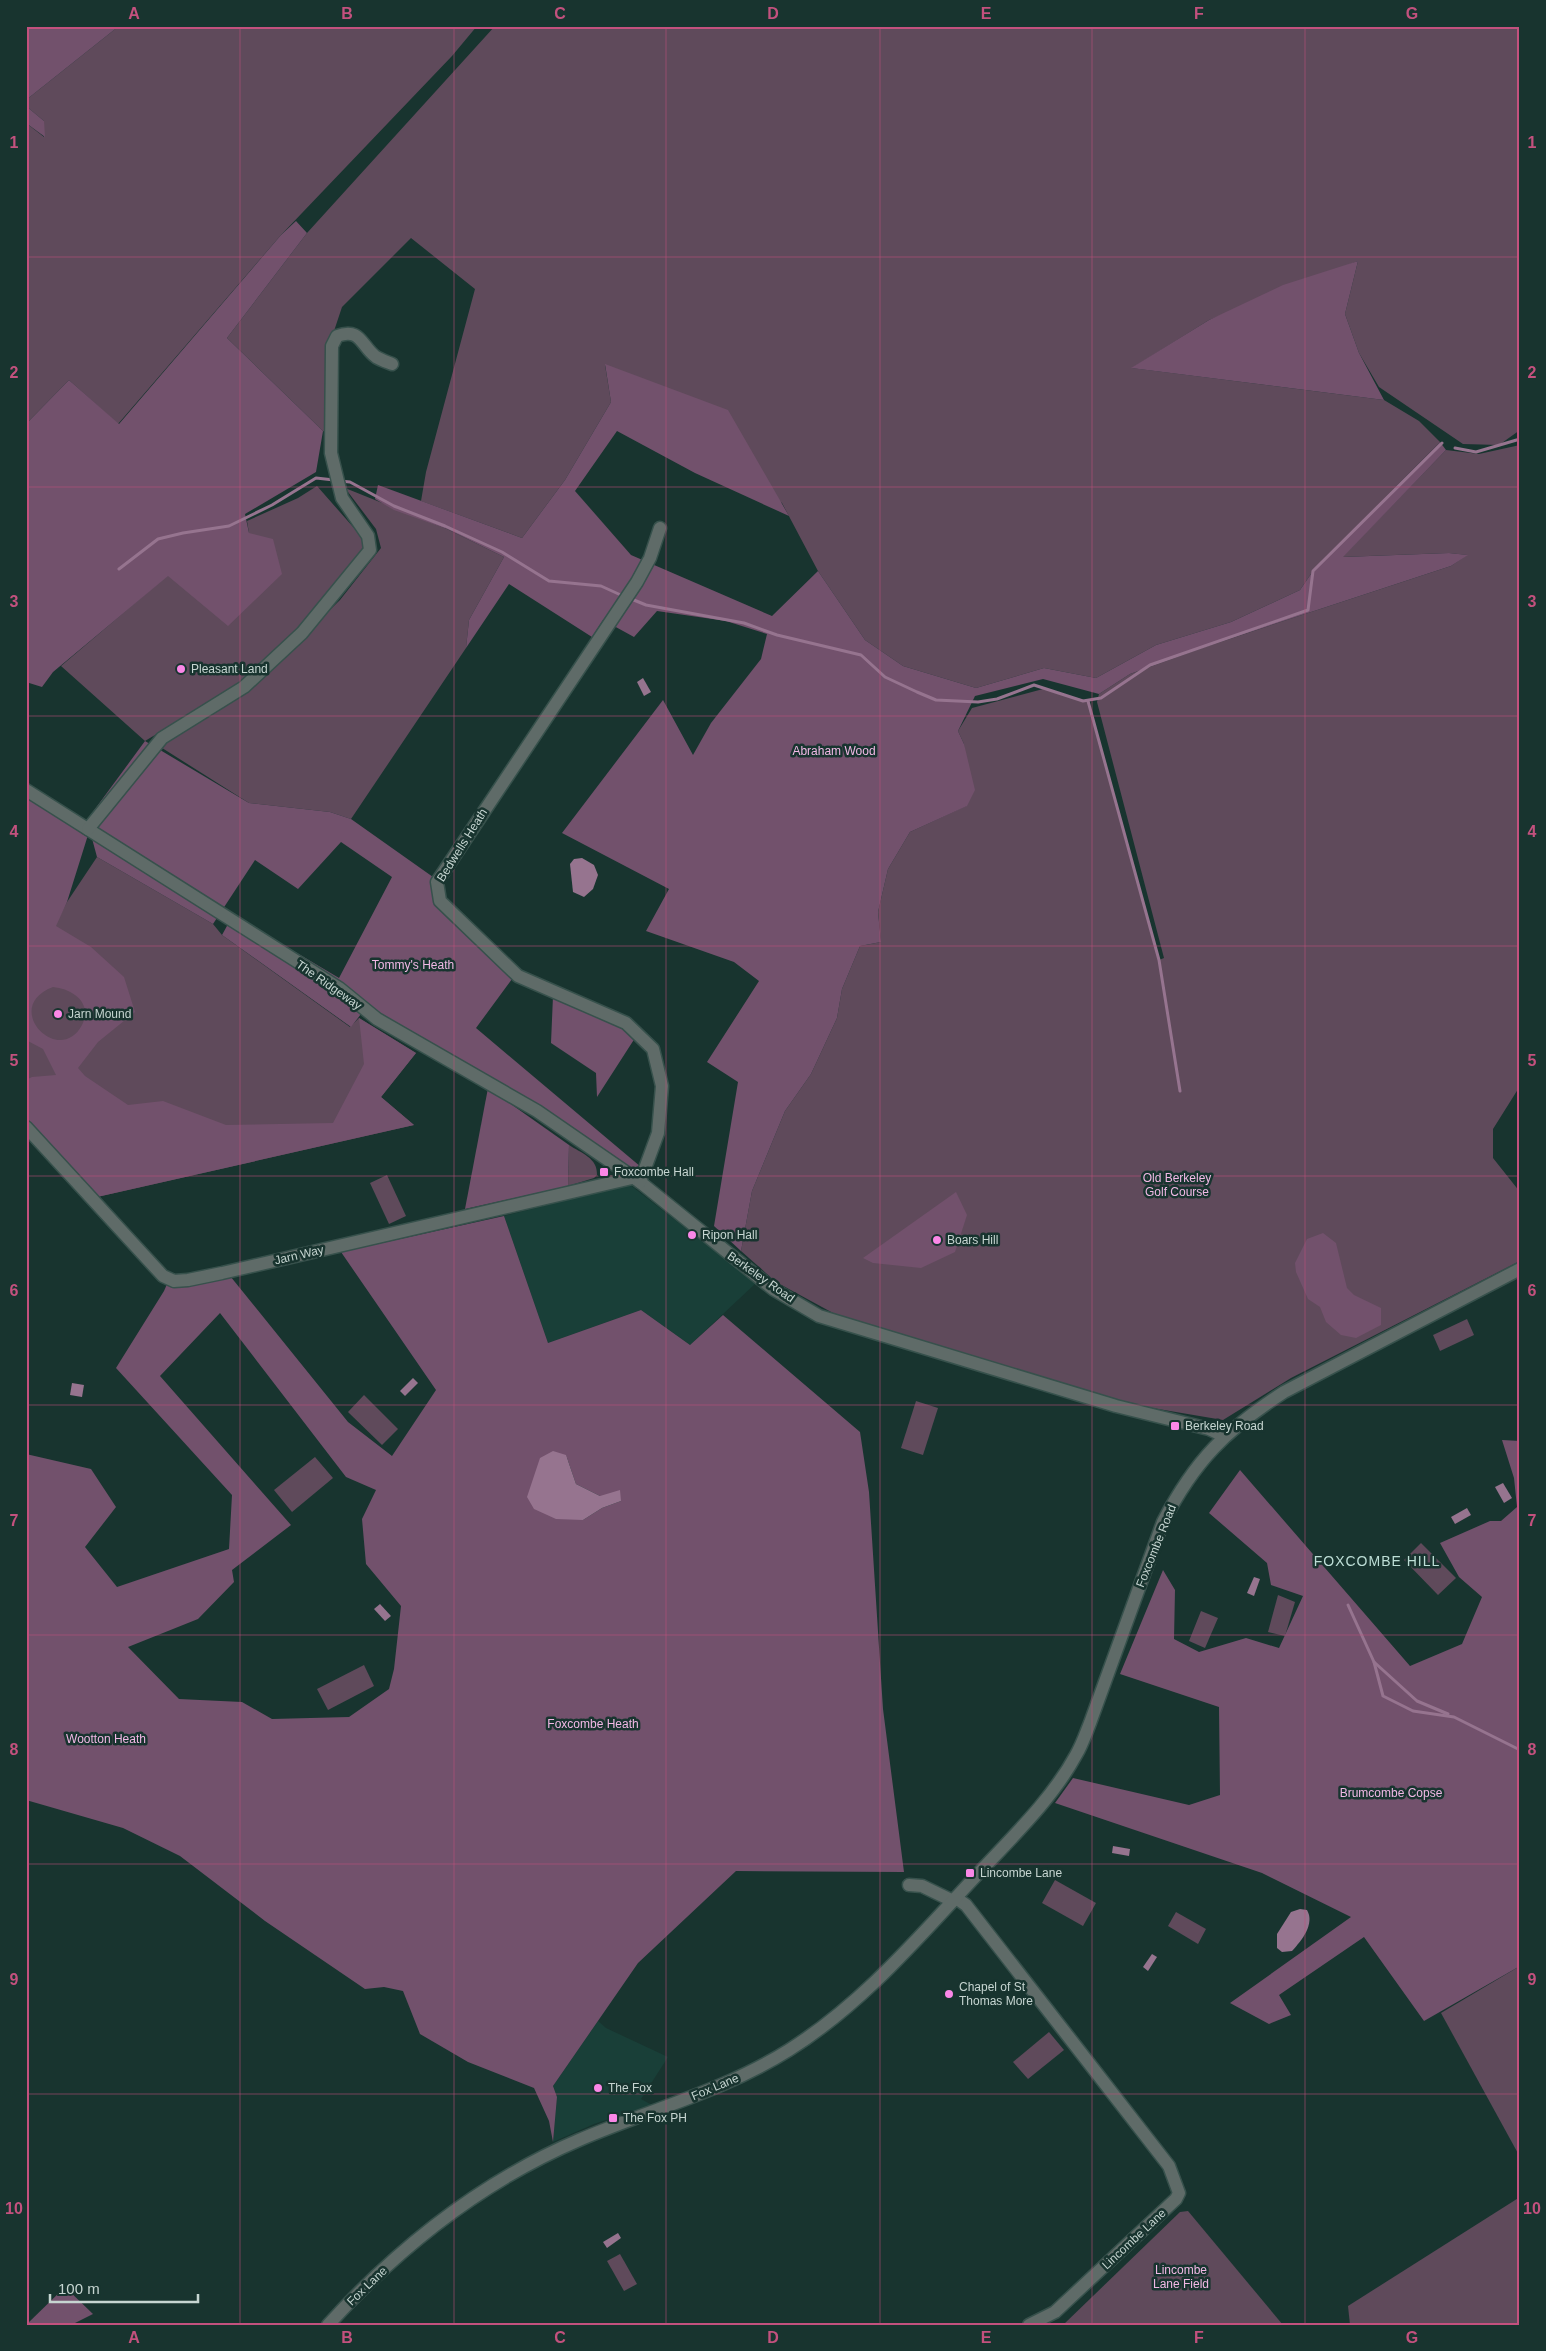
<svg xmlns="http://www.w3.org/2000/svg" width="1546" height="2351" font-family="Helvetica,sans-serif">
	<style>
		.built { fill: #193f38 }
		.green { fill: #5f4a5b }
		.forest { fill: #72516c; fill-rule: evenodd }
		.water { fill: #96748f }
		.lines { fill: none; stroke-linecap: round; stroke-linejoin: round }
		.stream { stroke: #96748f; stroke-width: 3 }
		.minor-casing { stroke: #37514c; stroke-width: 15 }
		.minor { stroke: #5f6b68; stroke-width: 12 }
		.grid { fill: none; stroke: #c3517e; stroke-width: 1; stroke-opacity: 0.55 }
		.poi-dot { fill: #fa87e7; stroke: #18342f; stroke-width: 2 }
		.labels { text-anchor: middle; stroke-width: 5; stroke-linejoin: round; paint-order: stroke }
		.poi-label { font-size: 12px; fill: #c6d5d1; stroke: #18342f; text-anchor: start }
		.park-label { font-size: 12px; fill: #f1b8e5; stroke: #18342f }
		.street-label { font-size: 12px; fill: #c6d5d1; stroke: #18342f }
		.neighbourhood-label { font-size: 14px; letter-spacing: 1px; fill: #bdded6; stroke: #18342f }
		.neatline { fill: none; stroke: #c3517e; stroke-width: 2 }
		.grid-label { font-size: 16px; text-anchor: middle; font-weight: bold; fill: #c3517e }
	</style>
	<rect width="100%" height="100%" fill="#18342f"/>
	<g class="built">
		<polygon points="629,1184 756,1283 690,1345 641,1310 548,1343 504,1216"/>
		<polygon points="598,2021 606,2028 668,2057 641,2099 652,2105 594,2124 553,2142 557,2097 553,2086"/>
	</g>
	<g class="green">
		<polygon points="119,26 477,26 452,56 281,235 118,424 69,380 26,424 26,123 44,137 44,121 26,106 26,100"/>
		<polygon points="495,26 1520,26 1520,430 1499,445 1463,444 1379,387 1359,353 1345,314 1358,261 1209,320 1132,368 1384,400 1419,421 1440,442 1313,571 1300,590 1231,622 1156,645 1096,678 1044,668 976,688 903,666 865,640 818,571 782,503 605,365 611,402 565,480 522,538 421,501 426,472 475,289 411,238 342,307 326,355 328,433 323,431 227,338 307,233"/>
		<polygon points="1520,445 1520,1086 1493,1129 1493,1158 1520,1192 1520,1261 1291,1378 1223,1420 1117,1402 902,1338 833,1313 776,1282 741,1251 752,1191 785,1111 811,1074 837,1018 842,989 860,946 881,942 878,912 888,869 910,832 966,806 964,744 958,731 972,708 1043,689 1088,701 1159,960 1164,958 1097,702 1099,694 1130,674 1202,648 1451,566 1467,555 1449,553 1342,557 1446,450 1479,454"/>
		<polygon points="317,486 361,536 365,546 293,636 241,683 145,741 61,666 168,575 228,625 249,533 247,521 298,498"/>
		<polygon points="345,488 447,529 504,557 469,620 466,648 351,819 330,812 249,803 159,746 276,663 340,600 381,548 376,529"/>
		<polygon points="97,857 213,924 222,935 350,1027 359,1018 416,1053 381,1097 414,1125 97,1197 26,1120 26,981 67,902"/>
		<path d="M569,1145C581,1153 598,1158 597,1175L594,1178L568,1186Z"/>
		<polygon points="387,1175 406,1216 389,1224 370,1183"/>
		<polygon points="1467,1319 1474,1335 1440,1351 1433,1335"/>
		<polygon points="364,1395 398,1429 382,1445 348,1412"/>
		<polygon points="916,1401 938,1408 923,1455 901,1448"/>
		<polygon points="315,1457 333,1478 292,1512 274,1490"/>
		<polygon points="1421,1543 1456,1578 1438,1595 1404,1560"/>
		<polygon points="1278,1595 1295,1602 1285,1636 1268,1632"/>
		<polygon points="1201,1611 1218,1618 1205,1648 1189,1641"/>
		<polygon points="364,1665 374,1686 328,1710 317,1689"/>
		<polygon points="1055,1880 1096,1903 1083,1926 1042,1903"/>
		<polygon points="1176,1912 1206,1929 1198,1944 1168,1926"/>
		<polygon points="1520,1966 1520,2157 1441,2013"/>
		<polygon points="1049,2032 1064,2050 1028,2079 1013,2062"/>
		<polygon points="1520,2197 1520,2325 1350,2325 1348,2306"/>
		<polygon points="1188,2211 1283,2325 1063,2325 1180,2212"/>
		<polygon points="620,2254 637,2284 624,2291 607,2261"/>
	</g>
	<g class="forest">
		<polygon points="26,26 119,26 26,100"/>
		<polygon points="26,106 44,121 45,137 26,123"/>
		<polygon points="296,221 307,233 227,338 323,431 316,472 245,514 249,533 273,539 282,574 228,626 168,576 53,672 42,687 26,682 26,424 69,380 119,424 281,235"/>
		<polygon points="1358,261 1345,314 1359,353 1384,400 1131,368 1209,320 1283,285"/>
		<polygon points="605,364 728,410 789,516 695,473 617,431 575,491 631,555 772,616 818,571 865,640 903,666 976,688 1044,668 1096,678 1156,645 1231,622 1300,590 1313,571 1440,442 1446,450 1343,557 1449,553 1468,555 1451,566 1202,648 1130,674 1099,694 1043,679 975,696 958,731 964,744 975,790 967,806 910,832 888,869 878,912 881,942 860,946 842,989 837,1018 811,1074 785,1111 752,1191 741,1251 714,1226 738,1082 707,1062 759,981 734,962 646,931 669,889 562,833 663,700 693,755 711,723 761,659 767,634 726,621 657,611 634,637 603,620 592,637 509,584 466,648 469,620 504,557 447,529 394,510 375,499 378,485 522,538 565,480 611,402"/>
		<polygon points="145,741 249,803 330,812 351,819 433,877 438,907 512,979 476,1028 641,1167 633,1172 368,1005 351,1027 222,935 233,915 339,978 392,877 341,842 298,889 255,860 213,924 97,857 87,820"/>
		<path d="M26,797L88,835L67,902L56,926L91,947L124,977L135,1012L98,1042L78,1068L85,1076L128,1105L163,1101L226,1125L333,1123L364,1064L359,1018L416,1053L381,1097L414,1125L97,1197L26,1120V1080L32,1077L56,1075L43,1049L26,1040ZM53,987C73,989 93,1003 82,1025C59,1068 0,1007 53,987Z"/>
		<polygon points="553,996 609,1019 635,1038 597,1097 596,1073 551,1043"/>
		<polygon points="488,1088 569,1145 568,1186 465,1209"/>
		<polygon points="956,1192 967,1215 955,1252 921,1268 873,1263 863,1258"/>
		<path d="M504,1216L548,1343L641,1310L690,1345L723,1315L860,1432L869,1492L883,1709L904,1872L736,1871L638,1963L553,2086L557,2097L553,2142L549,2121L534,2088L468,2062L420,2034L403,1991L384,1987L365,1989L265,1921L180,1856L123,1828L26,1800V1454L91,1469L116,1507L85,1547L117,1587L229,1549L232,1495L116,1368L164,1291L171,1275L191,1273L222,1266L348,1422L392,1456L436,1390L341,1252ZM220,1313L346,1477L376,1490L362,1519L366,1564L401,1606L394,1669L389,1689L349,1717L272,1719L242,1702L179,1699L128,1647L198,1619L234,1582L232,1570L291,1525L160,1376ZM566,1455L576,1484L600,1496L621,1501L602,1508L583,1520Z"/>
		<polygon points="1323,1233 1336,1243 1347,1288 1354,1295 1381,1308 1381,1325 1356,1338 1341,1335 1326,1322 1320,1307 1308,1299 1296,1272 1295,1263 1307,1239"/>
		<polygon points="1502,1440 1520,1441 1520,1966 1424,2021 1364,1937 1279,1995 1291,2015 1269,2024 1230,2003 1351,1917 1262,1873 1055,1803 1073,1778 1189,1805 1220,1795 1219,1707 1120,1674 1163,1570 1175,1590 1174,1639 1199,1652 1246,1638 1279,1648 1303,1596 1271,1585 1267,1563 1209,1513 1240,1470 1410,1666 1462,1644 1482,1597 1459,1577 1440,1543 1490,1521 1501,1521 1517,1507 1514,1478"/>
		<polygon points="65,2287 93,2314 71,2325 26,2325"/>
	</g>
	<g class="water">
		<polygon points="643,678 651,692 644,696 637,682"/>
		<polygon points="582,858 594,865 598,875 593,889 584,897 573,892 570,864 574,859"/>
		<polygon points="413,1378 418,1383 405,1396 400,1391"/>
		<polygon points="72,1383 84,1385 82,1397 70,1395"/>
		<polygon points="553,1451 566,1455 576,1484 600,1496 620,1490 621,1501 602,1508 583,1520 556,1519 534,1509 527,1497 540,1458"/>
		<polygon points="1503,1483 1512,1498 1504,1503 1495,1487"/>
		<polygon points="1467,1508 1471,1515 1455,1524 1451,1517"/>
		<polygon points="1254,1577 1260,1579 1254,1596 1247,1593"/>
		<polygon points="380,1604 391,1616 385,1621 374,1609"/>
		<polygon points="1113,1846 1130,1849 1129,1856 1112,1853"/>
		<path d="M1300,1909L1307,1910C1315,1924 1302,1940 1292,1951L1282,1952L1277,1948V1934L1291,1912Z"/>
		<polygon points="1152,1954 1157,1957 1148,1971 1143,1967"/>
		<polygon points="618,2233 621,2238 607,2248 603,2242"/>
	</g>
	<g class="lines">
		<g class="stream">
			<polyline points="1455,448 1476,452 1520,439"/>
			<polyline points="340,481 350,482 394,506 445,526 502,552 549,581 601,586 623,596"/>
			<polyline points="119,569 158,539 183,533 229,526 272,505 316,478 334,480"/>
			<polyline points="629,598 646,605 744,623 777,635 861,655 885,677 917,692 936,700 978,702 997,699 1034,685 1083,701 1101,698 1150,665 1308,610 1313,571 1442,443"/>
			<polyline points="1088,701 1159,960 1180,1091"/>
			<polyline points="1348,1605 1374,1662 1383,1696 1413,1711 1454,1717 1520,1750"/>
			<polyline points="1374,1662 1417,1701 1448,1714"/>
		</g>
		<g class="minor-casing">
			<g id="minor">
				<polyline points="26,790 339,988 377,1019 537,1111 640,1182 773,1289 819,1316 1116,1406 1209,1429 1224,1436"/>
				<path d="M88,829L162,738L244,687L302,633L370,550L368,536L342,498L331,453L332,346L337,336C361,327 361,346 376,357C381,360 387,362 392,364"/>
				<polyline points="26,1127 163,1276 174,1281 188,1280 222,1273 632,1178"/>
				<polyline points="640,1182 658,1133 662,1086 653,1049 626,1023 518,976 440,901 437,882 637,582 650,558 660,528"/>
				<polyline points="909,1885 922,1886 953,1901"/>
				<polyline points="956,1898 966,1905 1169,2166 1179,2193 1176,2199 1055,2312 1029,2325"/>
				<path d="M328,2325C398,2248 483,2181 579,2140C649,2110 724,2091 789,2050C862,2004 917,1939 975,1877C1010,1839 1051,1801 1076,1755C1082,1745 1086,1733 1090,1723L1163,1522C1195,1460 1226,1430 1284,1392L1520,1269"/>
			</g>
		</g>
		<use href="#minor" class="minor"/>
	</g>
	<path class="grid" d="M240,26V2325M454,26V2325M666,26V2325M880,26V2325M1092,26V2325M1305,26V2325M26,257H1520M26,487H1520M26,716H1520M26,946H1520M26,1176H1520M26,1405H1520M26,1635H1520M26,1864H1520M26,2094H1520"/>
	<g class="poi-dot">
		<circle cx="181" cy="669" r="5"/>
		<circle cx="58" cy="1014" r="5"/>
		<rect x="599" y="1167" width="10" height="10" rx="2.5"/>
		<circle cx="692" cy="1235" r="5"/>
		<circle cx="937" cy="1240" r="5"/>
		<rect x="1170" y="1421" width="10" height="10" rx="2.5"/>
		<rect x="965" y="1868" width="10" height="10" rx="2.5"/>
		<circle cx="949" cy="1994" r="5"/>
		<circle cx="598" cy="2088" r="5"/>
		<rect x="608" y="2113" width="10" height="10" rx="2.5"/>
	</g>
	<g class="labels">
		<g class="poi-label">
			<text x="191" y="673">Pleasant Land</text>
			<text x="68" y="1018">Jarn Mound</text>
			<text x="614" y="1176">Foxcombe Hall</text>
			<text x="702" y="1239">Ripon Hall</text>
			<text x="947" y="1244">Boars Hill</text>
			<text x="1185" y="1430">Berkeley Road</text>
			<text x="980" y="1877">Lincombe Lane</text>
			<text x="959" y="1991">Chapel of St<tspan x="959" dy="14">Thomas More</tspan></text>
			<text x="608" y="2092">The Fox</text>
			<text x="623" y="2122">The Fox PH</text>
		</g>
		<g class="park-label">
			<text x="834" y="755">Abraham Wood</text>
			<text x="413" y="969">Tommy's Heath</text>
			<text x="1177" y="1182">Old Berkeley<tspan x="1177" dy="14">Golf Course</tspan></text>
			<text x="593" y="1728">Foxcombe Heath</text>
			<text x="106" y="1743">Wootton Heath</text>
			<text x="1391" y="1797">Brumcombe Copse</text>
			<text x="1181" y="2274">Lincombe<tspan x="1181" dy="14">Lane Field</tspan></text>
		</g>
		<g class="street-label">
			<text transform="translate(462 845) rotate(-58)" y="4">Bedwells Heath</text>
			<text transform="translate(329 985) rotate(35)" y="4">The Ridgeway</text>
			<text transform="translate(299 1255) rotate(-13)" y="4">Jarn Way</text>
			<text transform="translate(761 1277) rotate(35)" y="4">Berkeley Road</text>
			<text transform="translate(1156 1546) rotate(-68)" y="4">Foxcombe Road</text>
			<text transform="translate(715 2087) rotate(-23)" y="4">Fox Lane</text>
			<text transform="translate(1134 2239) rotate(-43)" y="4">Lincombe Lane</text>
			<text transform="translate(367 2286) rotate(-44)" y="4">Fox Lane</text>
		</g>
		<g class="neighbourhood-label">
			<text x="1377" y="1566">FOXCOMBE HILL</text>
		</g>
	</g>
	<rect width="1546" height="2351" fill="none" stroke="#18342f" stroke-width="55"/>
	<path d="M50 2294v8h148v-8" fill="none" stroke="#c6d5d1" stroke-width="2.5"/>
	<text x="58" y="2294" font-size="15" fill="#c6d5d1" stroke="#18342f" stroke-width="4" paint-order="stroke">100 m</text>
	<rect x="28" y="28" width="1490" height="2296" class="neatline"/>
	<g class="grid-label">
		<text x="134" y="19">A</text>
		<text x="347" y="19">B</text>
		<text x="560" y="19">C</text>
		<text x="773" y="19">D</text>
		<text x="986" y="19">E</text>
		<text x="1199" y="19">F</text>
		<text x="1412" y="19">G</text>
		<text x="14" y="148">1</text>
		<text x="1532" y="148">1</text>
		<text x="14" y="378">2</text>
		<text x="1532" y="378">2</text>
		<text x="14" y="607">3</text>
		<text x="1532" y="607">3</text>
		<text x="14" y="837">4</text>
		<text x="1532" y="837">4</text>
		<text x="14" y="1066">5</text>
		<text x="1532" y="1066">5</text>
		<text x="14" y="1296">6</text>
		<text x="1532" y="1296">6</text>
		<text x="14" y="1526">7</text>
		<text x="1532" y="1526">7</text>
		<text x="14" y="1755">8</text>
		<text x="1532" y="1755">8</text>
		<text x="14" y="1985">9</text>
		<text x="1532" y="1985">9</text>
		<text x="14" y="2214">10</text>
		<text x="1532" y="2214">10</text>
		<text x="134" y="2343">A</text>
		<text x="347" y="2343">B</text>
		<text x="560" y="2343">C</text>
		<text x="773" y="2343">D</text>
		<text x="986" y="2343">E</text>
		<text x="1199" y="2343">F</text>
		<text x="1412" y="2343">G</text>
	</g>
</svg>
